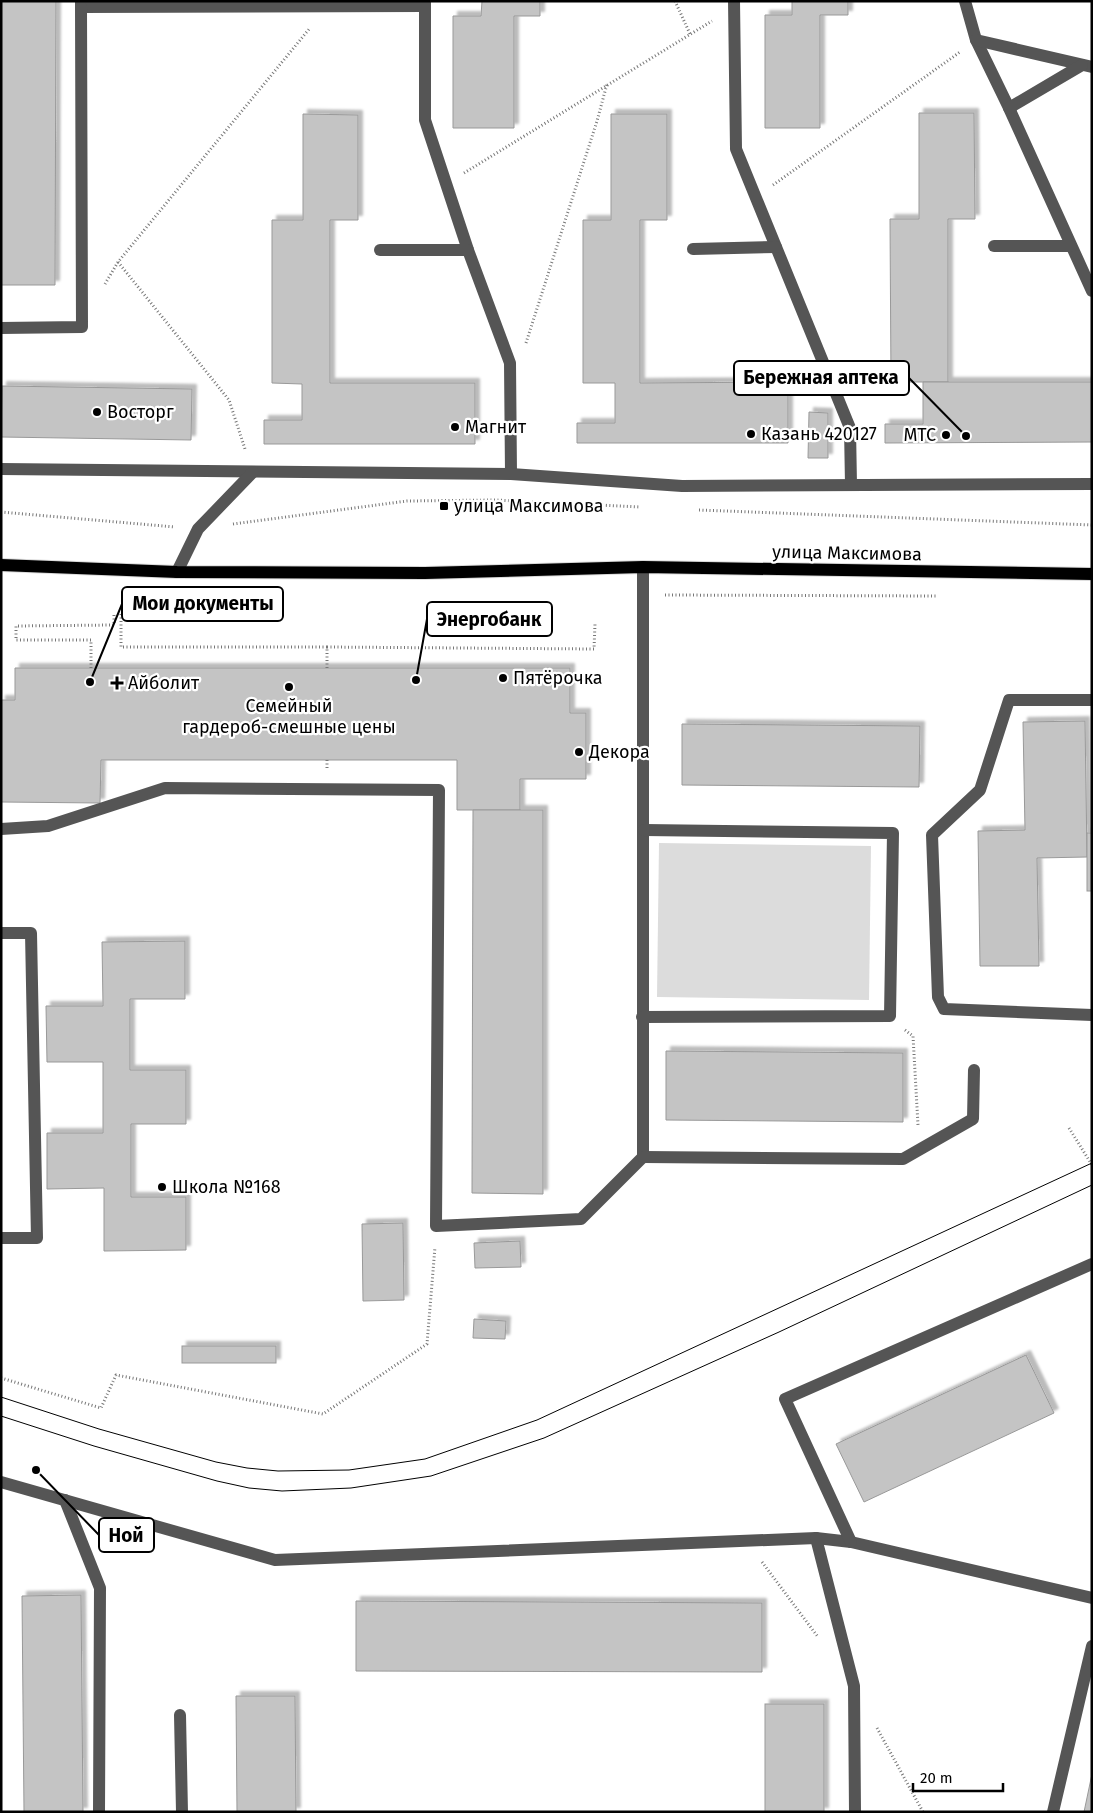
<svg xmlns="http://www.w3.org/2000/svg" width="1093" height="1813" font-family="'Fira Sans',sans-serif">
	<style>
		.green { fill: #dcdcdc }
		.building { fill: #c4c4c4; stroke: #999; filter: url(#shadow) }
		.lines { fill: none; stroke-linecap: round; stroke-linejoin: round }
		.major-casing { stroke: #dbdbdb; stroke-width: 14 }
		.path { stroke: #777; stroke-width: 3; stroke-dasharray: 1 2.5; stroke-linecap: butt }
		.minor { stroke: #555; stroke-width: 12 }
		.major { stroke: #000; stroke-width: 12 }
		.tram { stroke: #000; stroke-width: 1 }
		.poi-dot { fill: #000; stroke: #fff; stroke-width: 2 }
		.labels { text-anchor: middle; stroke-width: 4.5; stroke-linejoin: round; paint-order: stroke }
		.poi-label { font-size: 18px; fill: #000; stroke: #fff; text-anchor: start }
		.street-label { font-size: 18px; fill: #000; stroke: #fff }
		.leader { fill: none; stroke: #000; stroke-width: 2 }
		.callout-dot { fill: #000; stroke: #fff; stroke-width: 2 }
		.callout { fill: #fff; stroke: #000; stroke-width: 2 }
		.callout-label { font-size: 19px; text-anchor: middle; font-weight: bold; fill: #000 }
	</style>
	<defs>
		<filter id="shadow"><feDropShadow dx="4.5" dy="-4.5" stdDeviation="1" flood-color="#0004"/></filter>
	</defs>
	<rect width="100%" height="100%" fill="#fff"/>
	<polygon class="green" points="659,843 871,846 869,1000 657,997"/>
	<g class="building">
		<polygon points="1,1 56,1 55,285 1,285"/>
		<polygon points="482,1 540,1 540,16 514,16 514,128 453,128 453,16 481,16"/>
		<polygon points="792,1 848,1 848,15 820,15 820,128 765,128 765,15 792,15"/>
		<polygon points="919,113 974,113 975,219 948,219 948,382 891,382 890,219 919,219"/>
		<polygon points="303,114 358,115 358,220 330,220 330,383 475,383 475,444 264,444 264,420 302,420 302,384 272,383 272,220 303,220"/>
		<polygon points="611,114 667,114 667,220 640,220 640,383 788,382 788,443 577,443 577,423 615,423 615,383 583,383 583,220 611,220"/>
		<polygon points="923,382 1092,382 1092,442 885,443 885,424 923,424"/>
		<polygon points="2,386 192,389 191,440 1,437"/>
		<polygon points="809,412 828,413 828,458 808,458"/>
		<polygon points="15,668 570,668 570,713 586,713 586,779 520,779 520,810 457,810 457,760 101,760 100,803 1,802 1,700 15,700"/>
		<polygon points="1085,721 1087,857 1037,858 1039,966 980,966 978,831 1025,830 1023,722"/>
		<polygon points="682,724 920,726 919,787 682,785"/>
		<polygon points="473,810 543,810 543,1194 472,1193"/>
		<rect x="1087" y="833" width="5" height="58"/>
		<polygon points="185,941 185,999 130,999 130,1070 186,1070 186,1124 131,1124 131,1197 186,1197 186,1250 104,1251 104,1188 47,1189 47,1133 103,1133 103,1062 47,1062 46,1006 103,1006 102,942"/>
		<polygon points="666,1051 903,1053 903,1122 666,1120"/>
		<polygon points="403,1223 404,1300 363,1301 362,1224"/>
		<polygon points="520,1241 521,1267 475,1268 474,1243"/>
		<polygon points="474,1319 506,1321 505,1339 473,1338"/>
		<rect x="182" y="1346" width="94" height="17"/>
		<polygon points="1026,1355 1054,1413 864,1502 836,1444"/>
		<polygon points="81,1595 83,1812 24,1812 22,1596"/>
		<polygon points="356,1601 762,1603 762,1672 356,1671"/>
		<polygon points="236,1696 295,1696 296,1812 237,1812"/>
		<rect x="765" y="1704" width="59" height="108"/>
		<polygon points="1092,1774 1092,1812 1084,1812"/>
	</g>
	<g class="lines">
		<g class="major-casing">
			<polyline id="major" points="1,565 177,572 425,573 643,567 1092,574"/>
		</g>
		<g class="path">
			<polyline points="675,1 690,34"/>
			<polyline points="464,173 712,21"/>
			<polyline points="773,185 960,52"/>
			<polyline points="118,262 229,400 245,449"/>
			<polyline points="105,284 118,262 310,28"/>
			<polyline points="526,343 597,121 607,84"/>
			<polyline points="699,510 1092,525"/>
			<polyline points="1,512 175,527"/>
			<polyline points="233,524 407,501 495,500 640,507"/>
			<polyline points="665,595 936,596"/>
			<polyline points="121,614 121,647 327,647"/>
			<polyline points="91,668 91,640 16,640 16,626 114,625 114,614"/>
			<polyline points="327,668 327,647 594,649 595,624"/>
			<polyline points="327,768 327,760"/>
			<polyline points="905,1030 913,1036 918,1125"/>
			<polyline points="1069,1128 1092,1165"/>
			<polyline points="1,1378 101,1408 116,1375 323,1414 427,1344 435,1247"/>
			<polyline points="762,1562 818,1637"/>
			<polyline points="877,1728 923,1812"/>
		</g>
		<g class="minor">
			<polyline points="81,1 81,7 424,6"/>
			<polyline points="425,1 425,120 468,250 510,363 511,474"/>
			<polyline points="734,1 736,149 850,428 851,485"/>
			<polyline points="965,1 976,40 1009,108 1092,291"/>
			<polyline points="976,40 1092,67"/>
			<polyline points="1009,108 1082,65"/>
			<polyline points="994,246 1071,246"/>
			<polyline points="693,249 776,247"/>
			<polyline points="380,250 468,250"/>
			<polyline points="1,328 82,327 81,7"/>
			<polyline points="1,469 511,474 682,486 1092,484"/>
			<polyline points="177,572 198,529 253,472"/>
			<polyline points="1092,700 1009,700 980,790 932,835 938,997 944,1009 1092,1015"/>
			<polyline points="1,829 48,826 165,788 439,790 436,1226 581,1219 643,1157 643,567"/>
			<polyline points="1,933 31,933 37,1238 1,1238"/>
			<polyline points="642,1017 890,1016 893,833 644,830"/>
			<polyline points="643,1157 903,1159 973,1119 974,1070"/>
			<polyline points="1,1482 275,1560 816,1538 851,1542 1092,1598"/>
			<polyline points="65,1500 100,1588 99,1812"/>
			<polyline points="816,1538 854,1686 855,1812"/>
			<polyline points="851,1542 785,1399 1092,1264"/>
			<polyline points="180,1715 182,1812"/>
			<polyline points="1053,1812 1092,1646"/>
		</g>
		<use href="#major" class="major"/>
		<g class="tram">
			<polyline points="1,1397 99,1429 216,1462 247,1468 278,1471 349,1470 425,1459 537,1420 1092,1163"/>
			<polyline points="1,1416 94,1446 217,1481 249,1488 282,1491 351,1488 431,1476 544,1438 779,1332 1092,1185"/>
		</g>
	</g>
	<g class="poi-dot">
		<circle cx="97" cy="412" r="5"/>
		<circle cx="455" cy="427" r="5"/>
		<circle cx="751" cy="434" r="5"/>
		<circle cx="946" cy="435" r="5"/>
		<rect x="439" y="501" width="10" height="10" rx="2.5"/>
		<circle cx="503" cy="678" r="5"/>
		<path d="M114.5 675.5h5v5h5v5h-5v5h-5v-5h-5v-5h5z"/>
		<circle cx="289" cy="687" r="5"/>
		<circle cx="579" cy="752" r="5"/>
		<circle cx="162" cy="1187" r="5"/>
	</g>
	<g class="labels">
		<g class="poi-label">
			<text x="107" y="418">Восторг</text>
			<text x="465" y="433">Магнит</text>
			<text x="761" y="440">Казань 420127</text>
			<text x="936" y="441" text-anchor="end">МТС</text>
			<text x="454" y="512">улица Максимова</text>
			<text x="513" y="684">Пятёрочка</text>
			<text x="128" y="689">Айболит</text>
			<text x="289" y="712" text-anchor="middle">Семейный<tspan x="289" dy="21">гардероб-смешные цены</tspan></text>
			<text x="589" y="758">Декора</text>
			<text x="172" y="1193">Школа №168</text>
		</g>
		<g class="street-label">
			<text transform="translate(847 553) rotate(1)" y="6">улица Максимова</text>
		</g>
	</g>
	<path class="leader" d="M966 436L909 378M90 682L122 604M416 680L427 619M36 1470L99 1535"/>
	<g class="callout-dot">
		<circle cx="966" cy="436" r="5"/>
		<circle cx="90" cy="682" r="5"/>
		<circle cx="416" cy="680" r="5"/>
		<circle cx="36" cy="1470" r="5"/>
	</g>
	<g class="callout">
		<rect x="734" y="361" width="175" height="34" rx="5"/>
		<rect x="122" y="587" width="161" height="34" rx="5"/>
		<rect x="427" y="602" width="125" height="34" rx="5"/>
		<rect x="99" y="1518" width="55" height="34" rx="5"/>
	</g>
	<g class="callout-label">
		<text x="821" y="384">Бережная аптека</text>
		<text x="203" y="610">Мои документы</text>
		<text x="489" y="626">Энергобанк</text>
		<text x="126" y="1542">Ной</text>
	</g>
	<rect width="1093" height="1813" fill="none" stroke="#000000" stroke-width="5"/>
	<path d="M913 1783v8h90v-8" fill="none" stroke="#000000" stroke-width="2.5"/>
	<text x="920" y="1783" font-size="15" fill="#000000" stroke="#ffffff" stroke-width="4" paint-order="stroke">20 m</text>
</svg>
